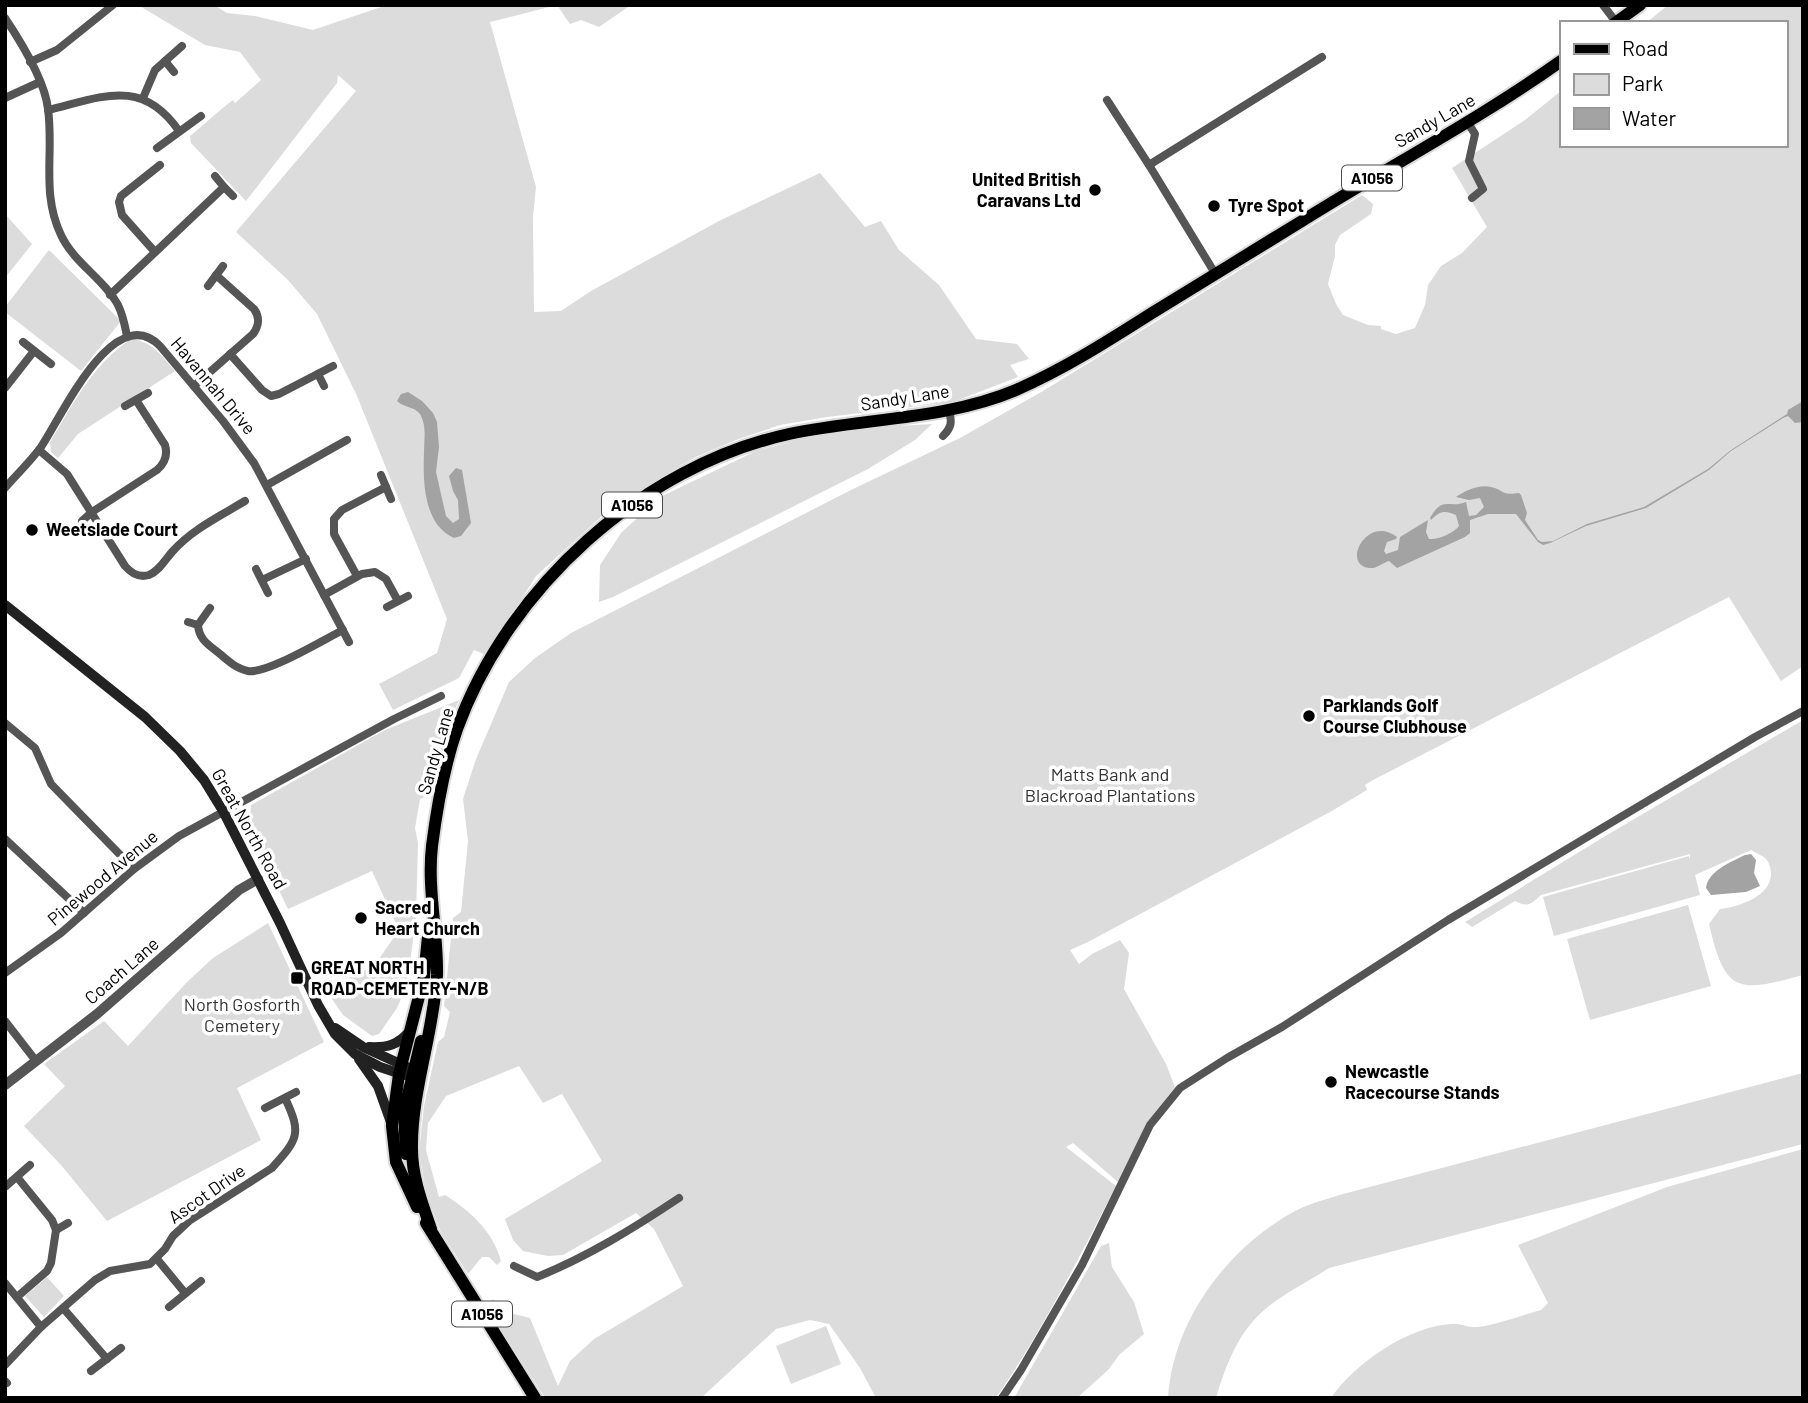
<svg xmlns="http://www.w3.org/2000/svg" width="1808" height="1403" font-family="Barlow,sans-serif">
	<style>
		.green { fill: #dcdcdc }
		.water { fill: #a3a3a3 }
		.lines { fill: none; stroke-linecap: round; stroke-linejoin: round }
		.primary-casing { stroke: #dbdbdb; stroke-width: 16 }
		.minor { stroke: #555; stroke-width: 8 }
		.tertiary { stroke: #555; stroke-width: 10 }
		.secondary { stroke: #222; stroke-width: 10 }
		.primary { stroke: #000; stroke-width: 12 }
		.poi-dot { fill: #000; stroke: #fff; stroke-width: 2.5 }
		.labels { text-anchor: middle; stroke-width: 7; stroke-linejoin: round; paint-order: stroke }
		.shield { fill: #fff; stroke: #4c4c4c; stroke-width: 2 }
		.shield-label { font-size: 16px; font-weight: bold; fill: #000 }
		.street-label { font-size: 18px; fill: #000; stroke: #fff }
		.poi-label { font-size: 18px; font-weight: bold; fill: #000; stroke: #fff; text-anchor: start }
		.park-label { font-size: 18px; fill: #333; stroke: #fff }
	</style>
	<rect width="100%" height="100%" fill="#fff"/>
	<g class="green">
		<path d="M138,5H214L227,13L255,16L313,30L387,5H631L599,27L581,20L570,24L557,5L490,22L536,187L533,217L534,312L561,311L591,291L719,221L820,173L865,227L881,221L899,250L939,285L976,339L1017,344L1029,359L1010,365L1018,377L953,402L827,417L780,425L736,440L696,457L659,478L603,515L536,576L486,655L474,650L459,678L393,710L379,684L437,653L447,619L357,396L317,314L288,280L236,232L356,91L338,75L337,83L246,201L191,143L190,136C205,124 217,112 233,100L235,103L261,80L240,52L205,45Z"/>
		<path d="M1668,5H1803V666L1781,681L1729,597L1373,780L1365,785L1367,790L1330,812L1088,942L1070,950L1079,964L1092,954L1120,940L1129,953L1124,989L1166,1064L1175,1087L1146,1124L1119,1183L1073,1143L1066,1147L1116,1186C1079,1258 1042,1331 996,1398H876L860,1368L829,1324L810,1320L776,1329L701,1398H545L490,1312L492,1299L514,1314L530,1318L558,1386L570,1361L594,1339L683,1286L654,1229L636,1213L563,1255L548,1256L523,1251L513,1240L505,1219L602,1161L562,1094L543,1103L519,1066L446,1096L428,1123L426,1150L439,1197L445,1195C470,1211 493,1231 501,1261L497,1265L489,1257H482L468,1274L441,1232L426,1192L419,1151L424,1106L438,1042L444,1037L450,1012L444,1006L453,918L461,912L468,841L463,799L476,759L509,682L535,658L571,633L853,489L960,438L1043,391L1362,195L1373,204L1371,214L1340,235L1335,245V256L1328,284L1336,304L1343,315L1368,325L1381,326V329L1396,334L1415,328L1425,305L1428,285L1441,266L1462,253L1487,227L1452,168L1525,120L1561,91V145H1785V23H1646Z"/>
		<polygon points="5,214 32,244 5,278"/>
		<polygon points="49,250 121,321 81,371 5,312 5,307"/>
		<path d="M131,339C152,341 162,356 175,371L78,434L58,458L51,452L50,442C73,404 93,364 131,339Z"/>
		<polygon points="932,424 915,440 868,469 613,597 599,602 600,565 621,533 660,497 756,451 812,436 880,427"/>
		<polygon points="459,700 452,717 433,787 428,796 420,799 415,828 418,843 416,917 407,985 397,1008 379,1034 372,1036 343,1015 325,989 374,966 399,930 372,871 288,909 249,828 251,805 385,730"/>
		<path d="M1803,720V975C1738,993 1725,994 1709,924L1720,909C1739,907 1771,896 1771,874C1771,869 1769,862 1766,859C1762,855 1755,853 1751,850L1695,875L1700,895L1554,936L1543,897L1689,856L1690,859V854L1541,895C1531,904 1528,908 1515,901L1472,927L1465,922L1607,835Z"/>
		<polygon points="1688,905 1711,986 1590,1020 1567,939"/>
		<polygon points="268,923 324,1042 237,1088 261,1140 107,1221 61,1165 24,1126 65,1086 44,1064 104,1021 128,1046 187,982 213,958"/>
		<path d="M1803,1073V1144L1329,1268C1309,1281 1287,1292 1269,1306C1240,1328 1226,1364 1216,1398H1168C1173,1319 1229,1246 1297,1210C1311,1203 1327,1199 1343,1194Z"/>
		<path d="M1803,1149V1398H1331C1355,1363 1409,1326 1452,1324C1459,1323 1466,1327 1473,1327C1488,1328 1525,1314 1541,1310L1548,1303L1518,1245L1667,1187Z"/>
		<polygon points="1109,1243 1112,1267 1134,1302 1144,1334 1120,1354 1108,1370 1077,1398 1014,1398 1101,1246"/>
		<polygon points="47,1277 64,1296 44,1317 25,1296"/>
		<polygon points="826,1326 841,1364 791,1384 776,1346"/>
	</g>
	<g class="water">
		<path d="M408,392L422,401L433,413L437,422L439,447L436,472L446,516L453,523L459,519L458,500L453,491L449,476L456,468L462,470L471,523L461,536L454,538C423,524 423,481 424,452C424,439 427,426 420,414C414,406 404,408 397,401L401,394Z"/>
		<path d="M1803,401V422L1795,423L1788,416L1783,418L1731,451L1709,470L1646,508L1586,526L1550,543L1543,545L1538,542L1516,514H1488L1470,520V533L1465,537L1397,568L1389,561C1382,563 1377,569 1369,568C1341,565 1367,514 1397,537L1396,539L1387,542L1384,551L1386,554L1398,550L1400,537L1428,520L1426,532L1429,539C1438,540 1454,533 1459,526L1456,515C1444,510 1440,511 1431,520L1430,518C1443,495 1449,509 1466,502L1469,516L1476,515L1484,507L1480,498L1469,500L1456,497C1465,491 1479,484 1491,487C1505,490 1500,496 1519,493L1521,495L1527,513L1525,520L1538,540L1542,542L1553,541L1587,524L1644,507L1708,469L1731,450L1787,414L1788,410Z"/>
		<path d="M1751,854L1756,860L1754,873L1760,886L1746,892L1711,895L1706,888C1708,871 1731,862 1745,855Z"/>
	</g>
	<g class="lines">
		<g class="primary-casing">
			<g id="primary">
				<polyline points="1615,23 1640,5"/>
				<polyline points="406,1154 404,1111 421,1041"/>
				<polyline points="417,1207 396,1162 392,1126 399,1074 424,977 429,926"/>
				<polyline points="426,1223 535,1398"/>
				<path d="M431,1229C422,1203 412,1177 412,1149C411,1092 434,1032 437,975C438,932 427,889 432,846C437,807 444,766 457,729C508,588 642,466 789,434C864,418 945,420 1016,390C1064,369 1108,341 1152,313C1202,282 1252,252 1302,221C1388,167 1478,120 1561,61"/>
			</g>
		</g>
		<g class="minor">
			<polyline points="1603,5 1616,22"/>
			<path d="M5,18C21,42 45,81 48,109C54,152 41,194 61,235C74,263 104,279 118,305C123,315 125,326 127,336"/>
			<polyline points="165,61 174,72"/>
			<polyline points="30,62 57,50 113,5"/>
			<polyline points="5,98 40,82"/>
			<polyline points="143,98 155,70 182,46"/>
			<polyline points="1107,100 1149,165"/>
			<path d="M48,110C102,97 142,77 179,131"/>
			<polyline points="1468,123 1475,134 1469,161 1483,189 1472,198"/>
			<polyline points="157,148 201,116"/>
			<polyline points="224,187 233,196"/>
			<polyline points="155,252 122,215 119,202 121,196 160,165"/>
			<polyline points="1216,275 1149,165 1322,57"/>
			<polyline points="208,286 223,266"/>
			<polyline points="110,295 224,187 215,176"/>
			<polyline points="23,342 51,364"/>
			<polyline points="230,354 262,390 271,396 279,394 333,366"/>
			<polyline points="318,374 324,386"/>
			<path d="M194,386L253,334C259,326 260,317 254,309L216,275"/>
			<polyline points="5,388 34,351"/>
			<polyline points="125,406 148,393"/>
			<path d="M943,436C952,427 952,422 949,410"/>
			<path d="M39,450L67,474L125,566C131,573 139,578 149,575C159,571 165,560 172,552C191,530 220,516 245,501"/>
			<polyline points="381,475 391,499"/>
			<polyline points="267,485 347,440"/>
			<path d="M5,488C17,474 30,462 41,447C61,418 114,299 160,346L223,421L254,463L349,642"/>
			<path d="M82,521L92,512L157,470C165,463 168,455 165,445L136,400"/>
			<polyline points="256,569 268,593"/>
			<polyline points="357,576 334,534 334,519 342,510 386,487"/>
			<polyline points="262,580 306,559"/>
			<polyline points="324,595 362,574 375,572 386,579 398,601"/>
			<polyline points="387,607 408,596"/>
			<polyline points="188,622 198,625 210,608"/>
			<path d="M198,625C199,640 209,645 220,654C228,661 237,669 248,671C267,674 323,640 343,630"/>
			<polyline points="5,723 35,748 51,784 134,869"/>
			<polyline points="5,839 84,913"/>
			<polyline points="5,973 61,933 134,869 179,836 394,719 441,696"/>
			<polyline points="5,1021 36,1061"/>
			<polyline points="265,1108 296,1092"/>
			<polyline points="5,1187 30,1165"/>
			<polyline points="56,1230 68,1223"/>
			<polyline points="157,1259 185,1293"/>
			<path d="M514,1266L537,1277C587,1257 634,1228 679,1198"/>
			<polyline points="5,1283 41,1327"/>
			<polyline points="17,1297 47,1271 51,1263 56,1230 52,1220 17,1177"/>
			<polyline points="169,1307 201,1281"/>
			<polyline points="63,1308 107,1359"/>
			<path d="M5,1365L41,1327L95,1280L110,1271L150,1264L165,1249L173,1236L189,1221L272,1168C298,1139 302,1134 285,1098"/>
			<polyline points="91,1371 121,1348"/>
			<polyline points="5,1381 7,1383"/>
			<polyline points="1002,1398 1021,1370 1082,1265 1150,1125 1180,1088 1227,1058 1282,1027 1448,920 1755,737 1803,711"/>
		</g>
		<polyline class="tertiary" points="5,1085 97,1014 239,890 258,879"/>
		<g class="secondary">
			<polyline points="5,605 145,717 180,751 204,780 223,811 280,923 318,1005 335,1034 355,1054 380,1067 404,1075"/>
			<polyline points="335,1028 363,1047 407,1067"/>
			<path d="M369,1047C387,1048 398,1045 410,1031"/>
			<polyline points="359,1059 378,1086 392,1125"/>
		</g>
		<use href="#primary" class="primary"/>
	</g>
	<g class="poi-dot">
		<circle cx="1095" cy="190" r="7"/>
		<circle cx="1214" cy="206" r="7"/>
		<circle cx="32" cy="530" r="7"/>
		<circle cx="1309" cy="716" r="7"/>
		<circle cx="361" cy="918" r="7"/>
		<rect x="290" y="971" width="14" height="14" rx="3.5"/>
		<circle cx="1331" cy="1082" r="7"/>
	</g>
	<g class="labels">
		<g class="shield">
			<rect x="1342" y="165.5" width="60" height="25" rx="5"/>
			<rect x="602" y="492.5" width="60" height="25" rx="5"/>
			<rect x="452" y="1301.5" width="60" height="25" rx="5"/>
		</g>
		<g class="shield-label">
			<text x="1372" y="184">A1056</text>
			<text x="632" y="511">A1056</text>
			<text x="482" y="1320">A1056</text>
		</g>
		<g class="street-label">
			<text transform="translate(1435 121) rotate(-30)" y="6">Sandy Lane</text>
			<text transform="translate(213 386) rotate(50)" y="6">Havannah Drive</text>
			<text transform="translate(905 398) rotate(-9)" y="6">Sandy Lane</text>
			<text transform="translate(436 751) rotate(-74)" y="6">Sandy Lane</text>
			<text transform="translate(249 829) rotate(61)" y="6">Great North Road</text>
			<text transform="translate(103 878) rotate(-40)" y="6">Pinewood Avenue</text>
			<text transform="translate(122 971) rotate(-41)" y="6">Coach Lane</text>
			<text transform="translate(207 1194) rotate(-35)" y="6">Ascot Drive</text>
		</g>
		<g class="poi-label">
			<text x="1081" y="186" text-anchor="end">United British<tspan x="1081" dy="21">Caravans Ltd</tspan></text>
			<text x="1228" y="212">Tyre Spot</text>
			<text x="46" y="536">Weetslade Court</text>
			<text x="1323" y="712">Parklands Golf<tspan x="1323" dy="21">Course Clubhouse</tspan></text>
			<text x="375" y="914">Sacred<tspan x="375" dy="21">Heart Church</tspan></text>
			<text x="311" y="974">GREAT NORTH<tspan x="311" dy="21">ROAD-CEMETERY-N/B</tspan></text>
			<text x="1345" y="1078">Newcastle<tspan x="1345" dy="21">Racecourse Stands</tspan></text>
		</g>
		<g class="park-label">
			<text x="1110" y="781">Matts Bank and<tspan x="1110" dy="21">Blackroad Plantations</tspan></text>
			<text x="242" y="1011">North Gosforth<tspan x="242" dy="21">Cemetery</tspan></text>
		</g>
	</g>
	<rect width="1808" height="1403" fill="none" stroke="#000000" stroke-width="14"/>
	<rect x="1560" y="21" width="228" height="126" fill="#ffffff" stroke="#999999" stroke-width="2"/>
	<rect x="1574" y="44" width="35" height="10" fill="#000000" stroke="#999999" stroke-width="2"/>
	<text x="1622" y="56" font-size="21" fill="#000000">Road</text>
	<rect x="1574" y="74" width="35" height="21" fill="#dcdcdc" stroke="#999999" stroke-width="2"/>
	<text x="1622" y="91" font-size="21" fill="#000000">Park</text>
	<rect x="1574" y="108" width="35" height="21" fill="#a3a3a3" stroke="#999999" stroke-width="2"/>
	<text x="1622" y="126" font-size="21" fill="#000000">Water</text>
</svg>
